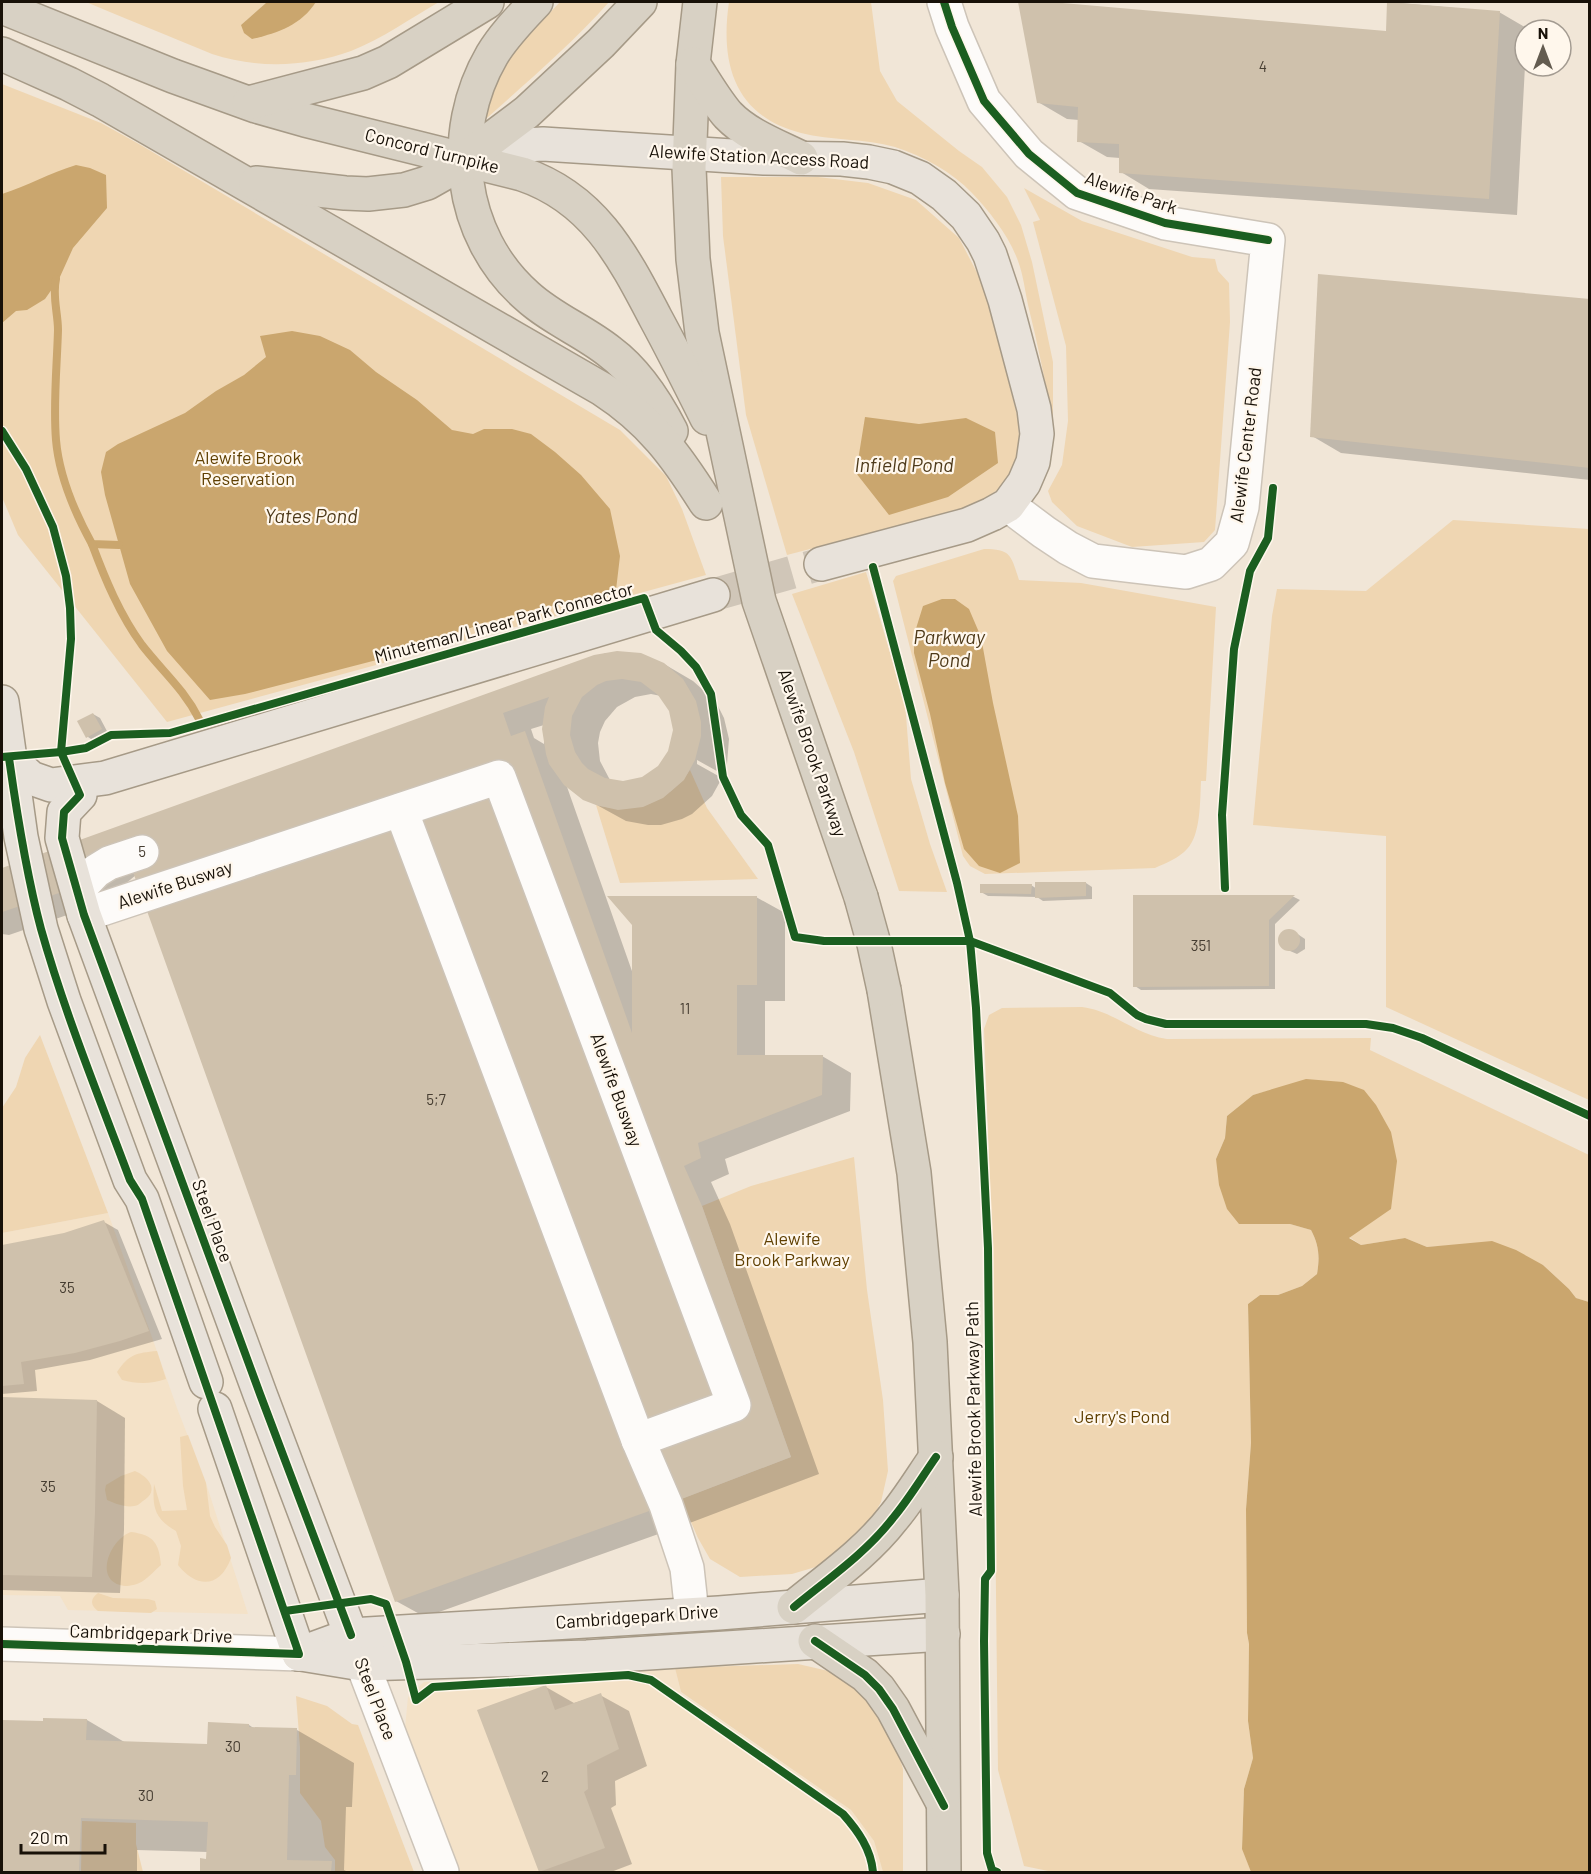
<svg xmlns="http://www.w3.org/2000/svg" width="1591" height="1874" font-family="Barlow,sans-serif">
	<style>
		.built { fill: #f4e2c8 }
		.green { fill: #efd6b2 }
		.water { fill: #caa66e }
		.shadow { fill: #0003; fill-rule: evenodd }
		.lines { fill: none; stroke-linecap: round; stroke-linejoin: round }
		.stream { stroke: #caa66e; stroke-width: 8 }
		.building { fill: #cfc1ac; fill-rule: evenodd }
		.major-tunnel { stroke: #d0c6b8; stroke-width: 33; stroke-dasharray: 33 16; stroke-linecap: butt }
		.minor-casing { stroke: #cdc4b8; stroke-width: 36 }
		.major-casing { stroke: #a69a87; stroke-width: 36 }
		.highway-casing { stroke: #a69a87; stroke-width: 36 }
		.minor { stroke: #fdfbf9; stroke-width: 33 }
		.major { stroke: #e8e2da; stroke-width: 33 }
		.highway { stroke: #d8d1c4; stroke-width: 33 }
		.highway-bridge-casing { stroke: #a69a87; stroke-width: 36; stroke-linecap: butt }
		.highway-bridge { stroke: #d8d1c4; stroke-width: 33 }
		.cycleway-casing { stroke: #fff7ec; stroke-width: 11 }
		.cycleway { stroke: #1b5e20; stroke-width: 8 }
		.labels { text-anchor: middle; stroke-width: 4.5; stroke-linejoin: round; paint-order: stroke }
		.number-label { font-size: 15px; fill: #463d31 }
		.street-label { font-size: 18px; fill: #181108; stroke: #fff7ec }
		.park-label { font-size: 18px; fill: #5f3f01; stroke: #fff7ec }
		.water-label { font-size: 20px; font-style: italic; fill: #4e3a1a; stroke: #fff7ec }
	</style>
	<rect width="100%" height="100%" fill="#f1e6d7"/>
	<g class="built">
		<polygon points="108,1213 177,1408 206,1483 248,1614 68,1610 60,1596 2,1595 2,1233"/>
		<polygon points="675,1668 681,1693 851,1810 874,1841 883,1872 454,1872 405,1728 408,1697 424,1682"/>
	</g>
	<g class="green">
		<path d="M86,2H267L241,25L310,10L316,2H439C411,18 382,39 351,51C307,67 257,69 212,54C197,48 181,41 166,35C139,24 112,13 86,2Z"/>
		<path d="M560,2H609C572,44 528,81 487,118L488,101L498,78L511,54Z"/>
		<path d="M729,2H871L880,71L897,101L959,151L982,167L1007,197L1021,225L1032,262L1053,362V425C1046,384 1038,345 1028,305C1025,290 1023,274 1018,261C1009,236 990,212 972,193C952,172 923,156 895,147C865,138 831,141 801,133C734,116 720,63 729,2Z"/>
		<polygon points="2,84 101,123 139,144 620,430 666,476 682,509 706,575 167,722 18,535 2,497"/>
		<polygon points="721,177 818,177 868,183 916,200 959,238 985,288 1018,419 1020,452 1007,483 975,506 787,555 746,415 723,236"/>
		<polygon points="1024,188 1082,221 1192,257 1215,259 1218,271 1229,283 1230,322 1215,530 1204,542 1132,547 1077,526 1052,502 1048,491 1062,465 1068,421 1066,346 1033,222 1040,220"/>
		<polygon points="1453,520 1589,529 1589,1100 1386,1007 1386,836 1253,825 1272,616 1277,589 1366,591"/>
		<path d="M984,549C1011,549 1011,555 1019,580L1081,583L1216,607L1206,781H1201C1200,800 1201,835 1187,849C1179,858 1166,863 1155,868L985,874L970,866L963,856L893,581L896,576Z"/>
		<polygon points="866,572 905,703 911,779 930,844 947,892 899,891 854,752 792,594"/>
		<path d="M690,770L707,808L758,879L620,883L596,805C634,815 668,803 690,770Z"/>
		<path d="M1082,1007C1114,1011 1134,1034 1167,1039L1371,1038L1370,1050L1589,1155V1302L1576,1298L1569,1289L1543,1265L1459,1245L1427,1247L1405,1238L1361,1245L1349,1237L1355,1233L1278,1088L1253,1095L1227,1116L1225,1138L1216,1159L1240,1224H1290L1311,1230C1319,1245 1320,1257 1317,1274L1302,1286L1278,1295H1260L1248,1304L1251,1443L1246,1509L1247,1633L1249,1644L1248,1721L1253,1758L1244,1789L1242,1848L1251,1872H1053L1024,1866L998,1770L992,1240L984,1029L989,1015L1002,1008Z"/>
		<polygon points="40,1035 108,1213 2,1233 2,1108 16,1087 25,1058"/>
		<polygon points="854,1157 867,1290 883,1400 888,1471 881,1502 867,1527 819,1566 792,1574 740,1577 710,1559 698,1538 681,1499 791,1457 702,1206 751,1186"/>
		<path d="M157,1351L166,1379C151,1384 137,1384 122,1380L117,1372C129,1354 136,1353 157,1351Z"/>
		<path d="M188,1435L206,1483L210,1516L215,1527L227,1545L231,1558C220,1588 197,1589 178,1565L181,1546L176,1531C155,1519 152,1508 154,1484L162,1511L187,1510L183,1486L180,1437Z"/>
		<path d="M135,1471C149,1477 160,1491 143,1501C140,1503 138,1506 134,1506C126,1508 114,1503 107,1500L105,1490L106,1485L121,1476Z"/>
		<path d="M131,1532C154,1535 159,1543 161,1565C155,1570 149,1577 143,1581C139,1584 130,1586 125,1586C92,1582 110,1539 131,1532Z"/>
		<path d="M98,1593L113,1598L148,1599L155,1601L157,1609L151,1613L98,1611C90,1605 90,1599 98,1593Z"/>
		<polygon points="798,1664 837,1673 867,1694 890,1724 903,1769 903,1872 883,1872 874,1841 851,1810 681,1692 675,1668"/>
		<polygon points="296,1696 327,1706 352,1724 358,1725 414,1872 335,1872 335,1860 325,1847 321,1821 300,1793 300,1747"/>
		<polygon points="82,1821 136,1823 136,1844 143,1872 81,1872"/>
	</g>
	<g class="water">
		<path d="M267,2H316C301,25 278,33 252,39L244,33L241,25Z"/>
		<path d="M76,165L90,168L106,175L107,208L73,248L59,279L45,299L27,310L16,311L2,323V194C27,186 50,173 76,165Z"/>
		<polygon points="292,331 320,336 350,350 376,372 417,400 452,430 473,434 484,429 512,429 531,434 555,452 581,475 610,509 620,556 616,590 574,602 540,608 484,623 396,655 245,694 210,700 167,651 130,584 105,495 101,472 106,452 118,444 185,413 216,391 244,375 266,357 260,336"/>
		<polygon points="865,417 919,424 966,418 995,432 998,463 948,497 889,515 856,473"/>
		<polygon points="942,599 955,599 969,609 981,637 993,703 1018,816 1020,863 1000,873 979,866 964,849 945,783 930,714 914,653 914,635 923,606"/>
		<path d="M1306,1079L1343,1082L1364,1090L1376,1105L1391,1132L1397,1161L1391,1209L1349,1238L1361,1245L1405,1238L1427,1247L1492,1241L1516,1250L1543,1265L1569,1289L1576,1298L1589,1302V1872H1251L1242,1849L1244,1789L1253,1758L1248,1721L1249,1644L1247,1633L1246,1509L1251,1443L1248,1304L1260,1295H1278L1302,1286L1317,1274C1320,1257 1319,1245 1311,1230L1290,1224H1239L1227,1209L1219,1185L1216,1159L1225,1138L1227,1116L1253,1095Z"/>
	</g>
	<g class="shadow">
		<polygon points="1019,2 1388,32 1389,2 1499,12 1528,29 1525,30 1525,66 1517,215 1149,189 1121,172 1120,158 1107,157 1079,141 1079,120 1067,119 1038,102"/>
		<polygon points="1590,301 1590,480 1341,453 1312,436"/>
		<path d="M606,653L664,664L693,681L711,697L718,706L724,718L729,739L727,764L724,775L697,760V764L722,778L712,796L692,814L682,819L661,825H648L626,821L575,793L566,784L633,974L756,897L785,913V1001H765V1056H822L851,1073L850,1111L725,1159L729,1174L711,1182L730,1224L819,1474L695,1521L425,1617L396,1601L136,875L102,903L9,935L2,934V871ZM651,694L661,696L670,710L674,730L669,752L659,767L651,774L632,782H616L610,780L600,761L598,743L600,732L605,721L617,707L635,697ZM544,725V744L534,738L531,729Z"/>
		<polygon points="93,714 100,718 108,733 94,741 88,737"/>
		<polygon points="1086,883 1092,887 1092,899 1043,901 1037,897 988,896 981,892 1031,885 1037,889"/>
		<polygon points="1134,897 1294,897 1300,900 1275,924 1275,989 1141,990 1135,986"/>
		<polygon points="1286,930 1293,931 1305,939 1305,949 1297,954 1283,948 1280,943 1280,937"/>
		<polygon points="104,1222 118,1230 162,1339 90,1360 35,1370 37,1391 2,1394 2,1246 65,1235"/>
		<polygon points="2,1399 97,1401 125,1418 124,1530 120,1593 2,1590"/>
		<polygon points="546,1687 574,1703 600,1695 629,1711 647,1766 615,1781 616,1805 611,1808 632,1864 611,1872 541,1872 479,1711"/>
		<polygon points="87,1720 126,1743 208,1745 249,1725 255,1729 297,1730 354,1763 352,1807 346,1807 344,1870 348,1872 202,1872 202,1860 208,1860 208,1852 137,1850 137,1872 2,1872 5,1769 2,1767 2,1722 44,1723"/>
	</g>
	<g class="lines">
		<g class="stream">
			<path d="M56,279C52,296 58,313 58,330C57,366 53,404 56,440C59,476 75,513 92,544L119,545"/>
			<path d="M92,544C105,579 120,615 142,645C162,671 184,689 199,719"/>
		</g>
	</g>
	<g class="building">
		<polygon points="1018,2 1051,2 1386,31 1387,2 1500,11 1489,199 1119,173 1119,144 1077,142 1078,107 1037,103"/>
		<polygon points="1318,274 1590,299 1590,468 1310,437"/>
		<path d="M617,651L641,653L664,663L683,679L696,701L701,722V736L695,760L684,780L663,798L643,807L618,810L596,805L583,800L564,785L549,764L546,754L542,729L545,707L549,697L503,713L511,736L525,731L632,1033V925L607,896H757V985H737V1055H823L822,1095L698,1143L701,1158L684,1166L702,1206L791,1457L666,1505L395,1602L133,872L74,888L2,912V868L594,655ZM622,679L641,682L658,695L669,711L673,730L668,751L658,766L642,777L623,781L605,778L588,769L582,763L575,752L570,735L572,716L582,697L597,685L606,681Z"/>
		<polygon points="93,713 102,729 86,738 77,721"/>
		<polygon points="1035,882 1086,882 1086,896 1035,898"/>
		<polygon points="980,884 1032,884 1031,894 980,893"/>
		<polygon points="1133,895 1295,895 1269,920 1269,986 1133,987"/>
		<circle cx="1289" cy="940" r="11"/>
		<polygon points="104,1220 149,1331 120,1341 75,1353 21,1362 24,1384 2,1386 2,1245 64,1233"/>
		<polygon points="2,1397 97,1400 95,1512 92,1577 2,1575"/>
		<polygon points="546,1685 555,1710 601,1693 619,1749 587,1765 588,1789 584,1792 605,1848 539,1872 477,1710"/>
		<polygon points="43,1718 87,1719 86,1740 207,1744 208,1722 249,1724 249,1727 297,1728 296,1775 289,1775 287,1860 332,1861 331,1872 200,1872 200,1858 206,1859 208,1822 81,1818 79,1872 2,1872 3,1766 2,1766 2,1720 43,1721"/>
	</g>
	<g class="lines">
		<polyline class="major-tunnel" points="713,595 821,564"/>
		<g class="minor-casing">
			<g id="minor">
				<polyline points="944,2 952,27 984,101 1029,154 1077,193 1165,223 1268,240 1242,507 1232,543 1211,564 1186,572 1093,561 1068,548 1044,532 1008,505"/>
				<polyline points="401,810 638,1440 666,1505 687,1568 692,1614"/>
				<polyline points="78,890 96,871 109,863 142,852"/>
				<polyline points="84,915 499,777 734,1405 638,1440"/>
				<polyline points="353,1639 442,1872"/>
				<polyline points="2,1644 299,1654"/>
			</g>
		</g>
		<g class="major-casing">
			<g id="major">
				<polyline points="467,158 506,146 543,144 764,158 842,159 869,162 893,167 920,178 944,195 966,216 983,241 990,255 1005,300 1034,409 1037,434 1033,462 1024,483 1008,505 992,514 967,525 821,564"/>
				<polyline points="2,702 21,837 41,929 64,1001 130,1180 142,1199 206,1382"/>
				<polyline points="9,758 31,778 51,785 105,778 713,595"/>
				<polyline points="80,795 64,812 62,838 84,915 260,1394 351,1635"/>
				<polyline points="215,1409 299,1654"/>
				<polyline points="299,1654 351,1635 719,1613 942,1595"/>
				<polyline points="301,1654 362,1664 587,1657 943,1634"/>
			</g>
		</g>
		<g class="highway-casing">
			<g id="highway">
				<path d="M536,2C521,18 504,35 492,55C447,132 458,235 527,296C552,319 584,331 610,352C637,372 656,402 671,431"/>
				<polyline points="700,2 693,64 689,168 693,259 702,333 759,601 861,897"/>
				<path d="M2,7L173,76L256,106L305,120L522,174C593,198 622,254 655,317C673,350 690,384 707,418"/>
				<path d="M2,54L69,84L100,100L602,389C651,421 675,454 706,503"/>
				<path d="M693,64C704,80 715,100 728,115C747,135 777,146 801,158"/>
				<polyline points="249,103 363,73 388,62 487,2"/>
				<polyline points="256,183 345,193 368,194 404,190 427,183 450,170 527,112 601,43 640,2"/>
				<polyline points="884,990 914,1173 930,1342 942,1595 944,1872"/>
				<path d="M794,1607C828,1579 866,1553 893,1518C909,1499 922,1477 936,1457"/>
				<polyline points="815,1641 865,1675 879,1689 893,1709 942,1801"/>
			</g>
		</g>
		<use href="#minor" class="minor"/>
		<use href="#major" class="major"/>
		<use href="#highway" class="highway"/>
		<g class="highway-bridge-casing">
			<polyline id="highway-bridge" points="861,897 874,944 884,990"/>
		</g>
		<use href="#highway-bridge" class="highway-bridge"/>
		<g class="cycleway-casing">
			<g id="cycleway">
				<polyline points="944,2 952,27 984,101 1029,154 1077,193 1165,223 1268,240"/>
				<polyline points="2,431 26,469 53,527 66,576 70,608 71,639 61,752 80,795 64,812 62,838 84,915 260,1394 351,1635"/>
				<polyline points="873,567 957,883 970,941 976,1008 988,1248 991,1571 985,1579 984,1641 987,1853 992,1870 997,1872"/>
				<polyline points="2,757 61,752 86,748 111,735 170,733 644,598 656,630 681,651 696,667 711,694 723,777 741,815 768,845 795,937 824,941 970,941 1110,993 1137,1015 1146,1019 1166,1024 1366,1024 1393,1028 1422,1038 1590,1116"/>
				<polyline points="1225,888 1222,815 1234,649 1250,571 1268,538 1273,488"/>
				<path d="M794,1607C828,1579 866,1553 893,1518C909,1499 922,1477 936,1457"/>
				<path d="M285,1611L371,1599L386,1604L406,1662L416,1700L433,1687L628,1675L651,1680L843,1814C858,1831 871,1849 873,1872"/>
				<polyline points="815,1641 865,1675 879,1689 893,1709 944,1806"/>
				<path d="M2,1644L299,1654L153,1231L142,1199L130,1180C99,1097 65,1014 41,929C26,873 17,815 9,758"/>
			</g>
		</g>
		<use href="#cycleway" class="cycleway"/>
	</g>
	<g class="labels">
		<g class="number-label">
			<text x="1263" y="72">4</text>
			<text x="142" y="857">5</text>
			<text x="1201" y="951">351</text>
			<text x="685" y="1014">11</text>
			<text x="436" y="1105">5;7</text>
			<text x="67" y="1293">35</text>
			<text x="48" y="1492">35</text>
			<text x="233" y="1752">30</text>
			<text x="545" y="1782">2</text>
			<text x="146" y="1801">30</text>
		</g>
		<g class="street-label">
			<text transform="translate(432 151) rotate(14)" y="6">Concord Turnpike</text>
			<text transform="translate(759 157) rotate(3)" y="6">Alewife Station Access Road</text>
			<text transform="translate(1131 193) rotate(19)" y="6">Alewife Park</text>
			<text transform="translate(1246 445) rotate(-83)" y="6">Alewife Center Road</text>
			<text transform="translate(504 623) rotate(-15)" y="6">Minuteman/Linear Park Connector</text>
			<text transform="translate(812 753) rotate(71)" y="6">Alewife Brook Parkway</text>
			<text transform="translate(175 885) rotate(-18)" y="6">Alewife Busway</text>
			<text transform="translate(616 1090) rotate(70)" y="6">Alewife Busway</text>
			<text transform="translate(212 1221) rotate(70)" y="6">Steel Place</text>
			<text transform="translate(974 1409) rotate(-91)" y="6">Alewife Brook Parkway Path</text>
			<text transform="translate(637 1617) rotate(-4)" y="6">Cambridgepark Drive</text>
			<text transform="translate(151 1634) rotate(2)" y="6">Cambridgepark Drive</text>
			<text transform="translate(375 1699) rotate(69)" y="6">Steel Place</text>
		</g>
		<g class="park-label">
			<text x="248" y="464">Alewife Brook<tspan x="248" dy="21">Reservation</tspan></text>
			<text x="792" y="1245">Alewife<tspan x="792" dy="21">Brook Parkway</tspan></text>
			<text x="1122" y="1423">Jerry's Pond</text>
		</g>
		<g class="water-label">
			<text x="904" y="472">Infield Pond</text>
			<text x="311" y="523">Yates Pond</text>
			<text x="949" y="644">Parkway<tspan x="949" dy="23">Pond</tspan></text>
		</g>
	</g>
	<rect width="1591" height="1874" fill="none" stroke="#181108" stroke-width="6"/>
	<g transform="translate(1543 48)"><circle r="28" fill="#fff7ec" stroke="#a39b91" stroke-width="1.5"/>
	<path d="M0-4.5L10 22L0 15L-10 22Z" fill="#645c50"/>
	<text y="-9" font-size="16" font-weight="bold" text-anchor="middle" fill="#181108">N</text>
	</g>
	<path d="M21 1844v9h84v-9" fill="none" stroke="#181108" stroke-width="3"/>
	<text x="30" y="1844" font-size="18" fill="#181108" stroke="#fff7ec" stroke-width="4.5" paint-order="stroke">20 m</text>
</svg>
